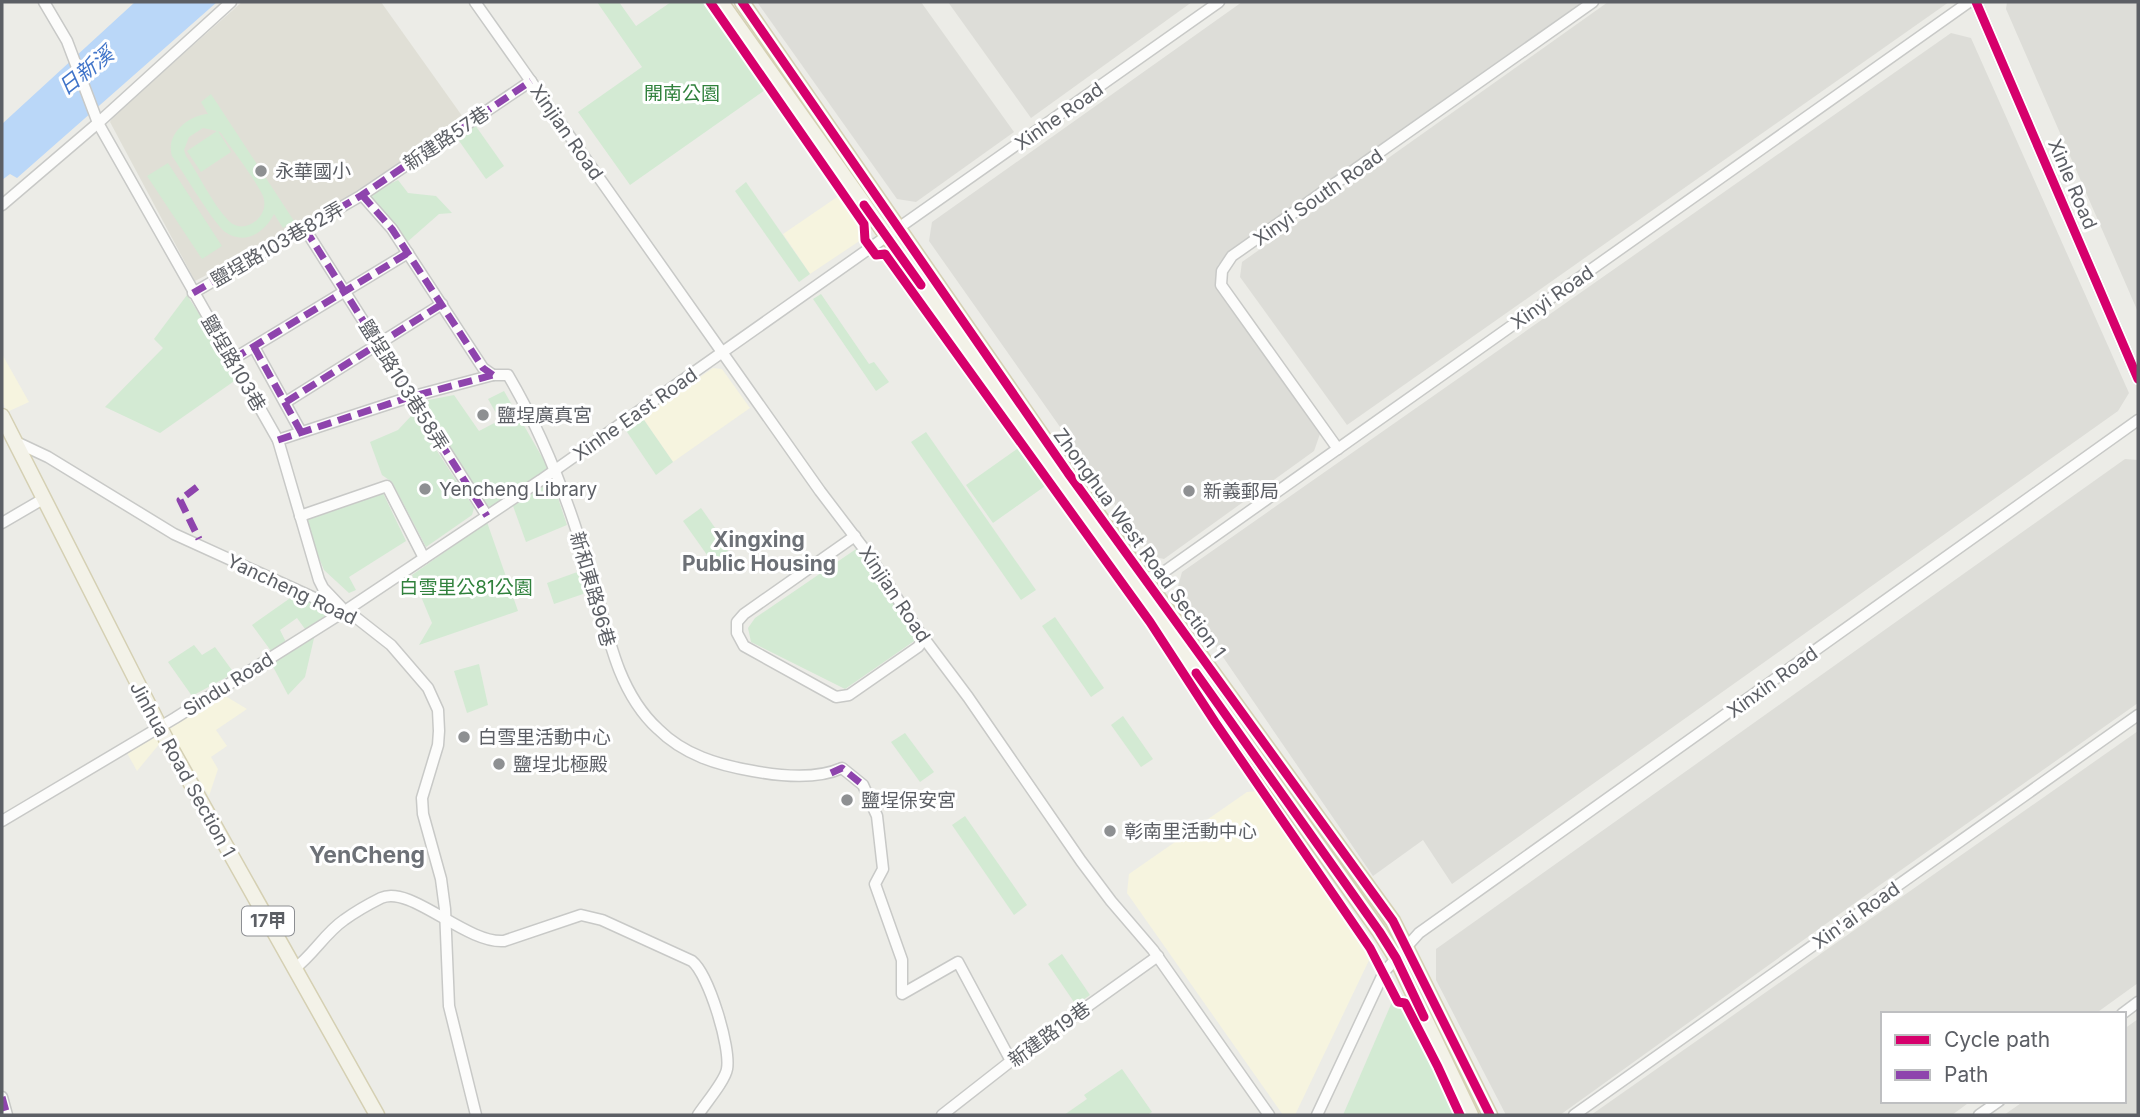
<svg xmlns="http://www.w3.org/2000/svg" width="2140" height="1117" font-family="Inter,'Noto Sans TC',sans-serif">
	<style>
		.commercial { fill: #f6f4df }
		.industrial { fill: #ddddd8 }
		.education { fill: #e0dfd6 }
		.green { fill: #d3ead3; fill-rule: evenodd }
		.water { fill: #bad7f8 }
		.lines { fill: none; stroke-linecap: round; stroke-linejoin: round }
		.minor-casing { stroke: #c8c9c7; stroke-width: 13 }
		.major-casing { stroke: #d5d0b3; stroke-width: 17 }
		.minor { stroke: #fcfcfb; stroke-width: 10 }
		.major { stroke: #f3f2e8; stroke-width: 14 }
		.quiet { stroke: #8e44ad; stroke-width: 7; stroke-dasharray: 14 7; stroke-linecap: butt }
		.cycleway-casing { stroke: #fff; stroke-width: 13 }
		.cycleway { stroke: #d6006c; stroke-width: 9 }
		.poi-dot { fill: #8e9092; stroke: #fff; stroke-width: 2.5 }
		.labels { text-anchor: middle; stroke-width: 6; stroke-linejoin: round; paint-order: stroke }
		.shield { fill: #fff; stroke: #8d8f93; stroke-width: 2 }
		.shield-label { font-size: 18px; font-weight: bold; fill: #5c5f65 }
		.park-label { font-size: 19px; fill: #30813c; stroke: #fff }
		.street-label { font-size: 19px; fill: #5c5f65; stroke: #fff }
		.poi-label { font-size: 19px; fill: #5c5f65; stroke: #fff; text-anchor: start }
		.water-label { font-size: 21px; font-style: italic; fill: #4074c9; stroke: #fff }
		.neighbourhood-label { font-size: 21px; font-weight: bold; fill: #6d7177; stroke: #fff }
		.quarter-label { font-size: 23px; font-weight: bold; fill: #6d7177; stroke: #fff }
	</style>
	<rect width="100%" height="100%" fill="#ecece7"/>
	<g class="commercial">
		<polygon points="840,195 865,231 864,238 810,274 783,234"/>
		<polygon points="2,354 29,402 7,412 2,401"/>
		<polygon points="713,368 722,369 750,408 673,462 642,417"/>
		<polygon points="222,694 247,709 216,730 227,746 211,757 218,769 209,796 168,728"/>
		<polygon points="157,735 161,742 137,771 127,753"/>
		<polygon points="1257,791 1371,956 1295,1115 1283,1115 1127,893 1129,874 1247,792"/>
	</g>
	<g class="industrial">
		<polygon points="757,2 921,2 1014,132 916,202 897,199"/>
		<polygon points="948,2 1192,2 1031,118"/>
		<polygon points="1242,2 1583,2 1229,253 1218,265 1215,281 1320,434 1314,451 1164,559 1151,556 929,241 932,222"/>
		<polygon points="1608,2 1949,2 1347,425 1240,277 1242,262"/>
		<polygon points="2007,2 2138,2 2138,312 2006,9"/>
		<polygon points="1951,33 1971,38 2129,393 2118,411 1452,884 1423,840 1373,876 1177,590 1182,572"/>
		<polygon points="2125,459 2138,460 2138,703 1894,875 1560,1115 1506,1115 1436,980 1436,949"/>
		<polygon points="2138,731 2138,983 2095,1014 1883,1014 1883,1101 1971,1101 1952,1115 1591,1115"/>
		<polygon points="2138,1019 2138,1115 2004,1115 2024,1101 2124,1101 2124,1029"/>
	</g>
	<polygon class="education" points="242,2 381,2 465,120 312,220 195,281 110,122 113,116"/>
	<g class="green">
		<polygon points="597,2 619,2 636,26 671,2 702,2 765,90 630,185 578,112 642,67"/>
		<path d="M211,94L294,221L283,228L274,214C265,232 245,246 225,232C212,221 184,173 172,156C165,135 188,115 208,114L201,102ZM203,128L217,131L187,151L201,172L231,152L218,131L221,133C233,151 254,177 263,196C271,217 243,237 228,220C211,202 200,176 186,156L184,150L189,137Z"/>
		<polygon points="475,125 504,166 486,179 457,138"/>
		<polygon points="168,163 222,246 202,259 147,176"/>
		<polygon points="398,180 408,193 436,196 452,213 439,214 406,243 368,194"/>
		<polygon points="746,182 810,274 799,282 735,191"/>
		<polygon points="821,294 869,364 874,362 889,382 876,391 813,299"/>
		<polygon points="187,295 240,377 160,433 105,407 163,348 154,339"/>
		<polygon points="504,391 549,469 487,513 418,402 454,395 479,431 500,420 488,399"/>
		<polygon points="413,414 474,508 472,515 426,547 392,482 382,475 370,442 398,430"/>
		<polygon points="642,417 673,462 656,475 625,429"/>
		<polygon points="926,432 1036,590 1021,600 911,442"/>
		<polygon points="1021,446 1048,484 993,523 966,485"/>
		<polygon points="545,485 555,489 567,525 526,542 513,506"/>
		<polygon points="383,493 406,541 349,577 356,590 349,593 324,570 302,517"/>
		<polygon points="701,508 730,549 712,562 683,521"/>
		<polygon points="487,522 518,611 419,645 432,623 412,575"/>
		<polygon points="859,547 920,637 845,689 751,642 748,628 755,618"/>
		<polygon points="580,571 586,587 583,594 554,604 547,583"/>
		<polygon points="296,594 332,613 305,629 297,618 280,630 286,642 271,651 252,625"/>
		<polygon points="1055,617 1104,688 1091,697 1042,626"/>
		<polygon points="315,634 305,677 288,695 270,661"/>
		<polygon points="194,645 202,655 215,647 234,673 192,696 168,662"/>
		<polygon points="479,664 488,705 467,713 454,671"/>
		<polygon points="1123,716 1153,759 1141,767 1111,725"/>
		<polygon points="905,733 934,772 920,782 891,742"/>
		<polygon points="965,816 1027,905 1014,915 952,825"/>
		<polygon points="1062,954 1090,995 1076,1005 1048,964"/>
		<polygon points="1392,1002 1405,1009 1456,1115 1343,1115"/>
		<polygon points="1122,1069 1152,1112 1147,1115 1064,1115 1087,1099 1084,1095"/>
	</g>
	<polygon class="water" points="135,2 217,2 17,178 10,174 2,180 2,124"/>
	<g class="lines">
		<g class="minor-casing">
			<g id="minor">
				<polyline points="44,2 67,41 98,123 278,440 319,580 323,588 341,607"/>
				<polyline points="475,2 820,491 871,558 917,629 968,697 1081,861 1111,901 1153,950 1269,1115"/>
				<polyline points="1976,2 2138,379"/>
				<polyline points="362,195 392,229 483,368 493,375"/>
				<polyline points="2,205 98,123 231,2"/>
				<polyline points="305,229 487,516"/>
				<polyline points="193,293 362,195 531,81"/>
				<polyline points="254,347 301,432"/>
				<polyline points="233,359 408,253"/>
				<polyline points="286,402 442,304"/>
				<path d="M278,440L410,397L493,375H508C538,426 560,479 578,535C585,557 593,579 599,601C610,646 622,696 658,729C684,755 718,765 753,771C780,776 816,780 842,768L863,785L877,816L883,869L875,884L902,960V994L958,962L1011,1061"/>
				<polyline points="14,441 48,457 174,534 354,616 391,645 428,688 438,710 439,731 438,745 422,798 423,814 441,879 445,909 449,1006 476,1115"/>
				<polyline points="1338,449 1221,285 1222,271 1232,256 1593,2"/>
				<polyline points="300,516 387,486 424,558"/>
				<polyline points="2,523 43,499"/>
				<polyline points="855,536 744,614 737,622 737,633 744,646 836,697 849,695 918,647 924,639"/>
				<polyline points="1141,580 1161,574 1969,2"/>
				<polyline points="2,821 175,718 345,611 541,480 1219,2"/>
				<path d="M294,969C313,955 325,933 344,920C355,912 369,904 381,898C410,884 466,944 504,941L581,915L602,920L692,961C709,975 731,1048 727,1069C725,1081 705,1104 698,1115"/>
				<polyline points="2122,1014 2138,1002"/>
				<polyline points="2,1097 7,1115"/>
				<polyline points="942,1115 1011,1061 1158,956"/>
				<polyline points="1317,1115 1384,972 1419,933 2138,420"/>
				<polyline points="1574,1115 2138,715"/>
				<polyline points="1979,1115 1999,1101"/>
			</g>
		</g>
		<g class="major-casing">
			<g id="major">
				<polyline points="721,2 1379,931 1396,958 1471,1115"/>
				<polyline points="742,2 1068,473 1393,921 1490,1115"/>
				<polyline points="2,416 167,741 377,1115"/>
			</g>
		</g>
		<use href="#minor" class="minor"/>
		<use href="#major" class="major"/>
		<g class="quiet">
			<polyline points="362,195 392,229 483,368 493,375"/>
			<polyline points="305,229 487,516"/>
			<polyline points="193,293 362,195 531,81"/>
			<polyline points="254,347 301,432"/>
			<polyline points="233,359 408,253"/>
			<polyline points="286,402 442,304"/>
			<polyline points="278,440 410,397 493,375"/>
			<polyline points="197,487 180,500 199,539"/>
			<polyline points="831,773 842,768 863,785"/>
			<polyline points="2,1097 7,1115"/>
		</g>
		<g class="cycleway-casing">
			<g id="cycleway">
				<polyline points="710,2 864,224 865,240 876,255 885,254 1150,622 1215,722 1370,948 1398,1002 1405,1003 1438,1067 1460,1115"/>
				<polyline points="742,2 1068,473 1393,921 1490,1115"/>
				<polyline points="1976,2 2138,379"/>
				<polyline points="864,205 921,285"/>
				<polyline points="1196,673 1379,931 1396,958 1424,1017"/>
			</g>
		</g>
		<use href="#cycleway" class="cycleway"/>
	</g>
	<g class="poi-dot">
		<circle cx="261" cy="171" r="7"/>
		<circle cx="483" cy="415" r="7"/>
		<circle cx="425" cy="489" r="7"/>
		<circle cx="1189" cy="491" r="7"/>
		<circle cx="464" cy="737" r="7"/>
		<circle cx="499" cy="764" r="7"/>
		<circle cx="847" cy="800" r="7"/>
		<circle cx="1110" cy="831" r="7"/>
	</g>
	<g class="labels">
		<rect class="shield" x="242" y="906.5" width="52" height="29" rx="5"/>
		<g class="shield-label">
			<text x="268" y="927">17甲</text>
		</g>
		<g class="park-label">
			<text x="682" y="100">開南公園</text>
			<text x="466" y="594">白雪里公81公園</text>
		</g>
		<g class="street-label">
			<text transform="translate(1059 116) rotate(-35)" y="7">Xinhe Road</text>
			<text transform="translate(567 132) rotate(55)" y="7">Xinjian Road</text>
			<text transform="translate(446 138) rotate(-34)" y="7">新建路57巷</text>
			<text transform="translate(2073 184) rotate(67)" y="7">Xinle Road</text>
			<text transform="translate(1318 197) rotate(-35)" y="7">Xinyi South Road</text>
			<text transform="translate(277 244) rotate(-30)" y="7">鹽埕路103巷82弄</text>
			<text transform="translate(1552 297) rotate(-35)" y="7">Xinyi Road</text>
			<text transform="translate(234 363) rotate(60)" y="7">鹽埕路103巷</text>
			<text transform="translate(404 385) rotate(58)" y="7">鹽埕路103巷58弄</text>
			<text transform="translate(635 414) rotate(-35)" y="7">Xinhe East Road</text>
			<text transform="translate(1140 543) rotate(54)" y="7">Zhonghua West Road Section 1</text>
			<text transform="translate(292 589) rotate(25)" y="7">Yancheng Road</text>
			<text transform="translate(593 589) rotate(74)" y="7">新和東路96巷</text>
			<text transform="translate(895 594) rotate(56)" y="7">Xinjian Road</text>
			<text transform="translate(1772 682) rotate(-36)" y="7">Xinxin Road</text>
			<text transform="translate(228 684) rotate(-32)" y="7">Sindu Road</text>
			<text transform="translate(183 769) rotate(61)" y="7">Jinhua Road Section 1</text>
			<text transform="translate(1856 915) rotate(-35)" y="7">Xin'ai Road</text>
			<text transform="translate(1049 1034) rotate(-36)" y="7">新建路19巷</text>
		</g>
		<g class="poi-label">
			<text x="275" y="178">永華國小</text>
			<text x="497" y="422">鹽埕廣真宮</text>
			<text x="439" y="496">Yencheng Library</text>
			<text x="1203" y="498">新義郵局</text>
			<text x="478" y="744">白雪里活動中心</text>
			<text x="513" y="771">鹽埕北極殿</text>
			<text x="861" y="807">鹽埕保安宮</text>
			<text x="1124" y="838">彰南里活動中心</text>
		</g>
		<g class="water-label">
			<text transform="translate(86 71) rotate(-38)" y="7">日新溪</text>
		</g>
		<g class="neighbourhood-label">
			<text x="759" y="547">Xingxing<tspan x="759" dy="24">Public Housing</tspan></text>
		</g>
		<g class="quarter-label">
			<text x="367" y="863">YenCheng</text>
		</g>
	</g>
	<rect width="2140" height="1117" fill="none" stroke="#5c5f65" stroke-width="7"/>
	<rect x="1881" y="1012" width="245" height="91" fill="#ffffff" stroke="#bebfc1" stroke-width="2"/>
	<rect x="1895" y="1035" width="35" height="10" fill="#d6006c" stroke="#bebfc1" stroke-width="2"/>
	<text x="1944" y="1047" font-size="21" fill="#5c5f65">Cycle path</text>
	<rect x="1895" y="1070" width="35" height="10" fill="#8e44ad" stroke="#bebfc1" stroke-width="2"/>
	<text x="1944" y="1082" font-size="21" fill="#5c5f65">Path</text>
</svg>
